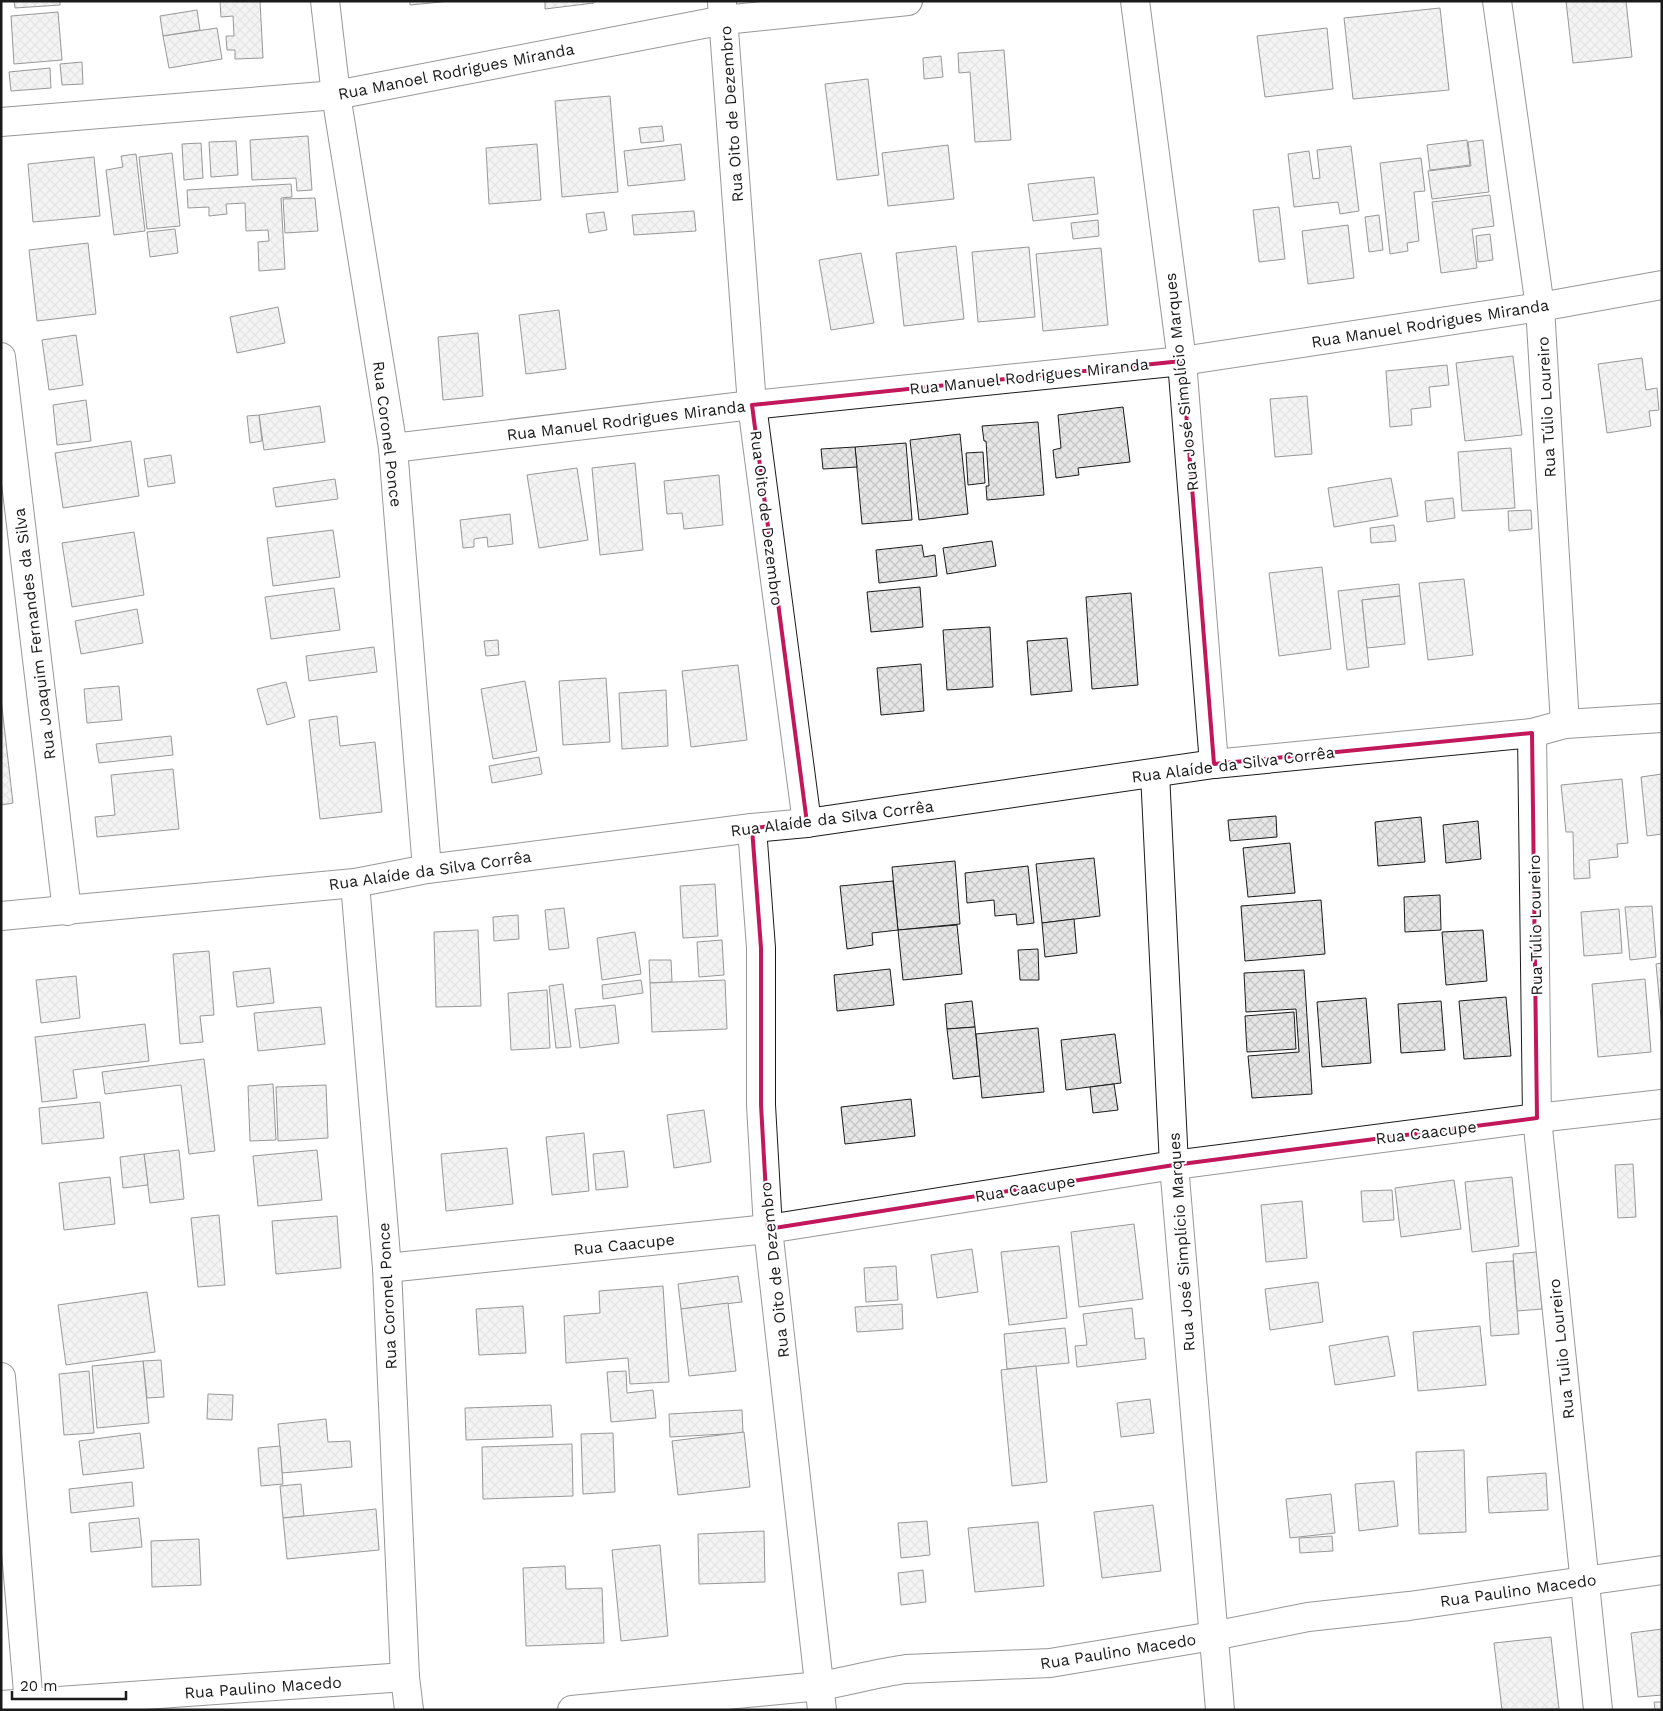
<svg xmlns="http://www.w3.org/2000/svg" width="1663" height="1711" font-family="'Work Sans',sans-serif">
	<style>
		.building { fill: url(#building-cross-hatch); stroke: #1a1a1a }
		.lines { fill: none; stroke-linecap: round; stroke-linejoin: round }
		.minor-casing { stroke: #1a1a1a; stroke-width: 30 }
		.minor { stroke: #fff; stroke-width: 28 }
		.marked { fill: none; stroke: #c2185b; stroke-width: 4; stroke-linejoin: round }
		.labels { text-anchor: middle; stroke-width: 4; stroke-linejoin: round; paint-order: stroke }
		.street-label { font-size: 16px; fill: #1a1a1a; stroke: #fff }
	</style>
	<defs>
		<pattern id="building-cross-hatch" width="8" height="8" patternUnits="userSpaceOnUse" patternTransform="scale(1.25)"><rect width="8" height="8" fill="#e6e6e6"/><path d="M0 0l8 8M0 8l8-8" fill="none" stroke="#c5c5c5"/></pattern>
	</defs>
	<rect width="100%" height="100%" fill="#fff"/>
	<g class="building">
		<polygon points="14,1 60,1 60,5 15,8"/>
		<polygon points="220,1 260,1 263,58 235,59 235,50 227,50 226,36 234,36 233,16 221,17"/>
		<polygon points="410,1 451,1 410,5"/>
		<polygon points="545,1 594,1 594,3 545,9"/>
		<polygon points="1566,1 1626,1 1632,57 1573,63"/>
		<polygon points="1440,8 1449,90 1353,99 1344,18"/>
		<polygon points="197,10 200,30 163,36 160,16"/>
		<polygon points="58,12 62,60 14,64 11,16"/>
		<polygon points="217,28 222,59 169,68 163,36"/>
		<polygon points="1327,28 1333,89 1265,97 1257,36"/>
		<polygon points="1004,50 1011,140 975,142 970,72 959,73 958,53"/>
		<polygon points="941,56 943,77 924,79 923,58"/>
		<polygon points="82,62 83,84 62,85 60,64"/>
		<polygon points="50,68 51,88 11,91 9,72"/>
		<polygon points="868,79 879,175 837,180 825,84"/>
		<polygon points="610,96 618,192 562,197 555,101"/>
		<polygon points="662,126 664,141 641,143 639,128"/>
		<polygon points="308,136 312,190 297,191 296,178 252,180 250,140"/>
		<polygon points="1467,140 1470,165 1430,170 1427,145"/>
		<polygon points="1483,140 1489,192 1432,199 1428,171 1471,166 1468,142"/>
		<polygon points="236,141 238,175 211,177 209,142"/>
		<polygon points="201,143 203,178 184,180 182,144"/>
		<polygon points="537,144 541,200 489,204 486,148"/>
		<polygon points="681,144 685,180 628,186 624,151"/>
		<polygon points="948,145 954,199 888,206 882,153"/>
		<polygon points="1351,146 1359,211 1340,214 1338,202 1294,207 1288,154 1309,151 1313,179 1320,178 1317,150"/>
		<polygon points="172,153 180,226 147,229 139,157"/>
		<polygon points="136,154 145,231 114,235 106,170 123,167 121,156"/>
		<polygon points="94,157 100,216 33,222 28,164"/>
		<polygon points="1421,158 1425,191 1414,192 1419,241 1407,243 1408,251 1390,254 1380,163"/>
		<polygon points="1094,177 1098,214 1033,221 1028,184"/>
		<polygon points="291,184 292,197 281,198 285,269 259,271 258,242 269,241 268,230 246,231 245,203 226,204 227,214 209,216 209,207 188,208 187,190"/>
		<polygon points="1490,195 1494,226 1472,229 1477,268 1441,273 1432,202"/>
		<polygon points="315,198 318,231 285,233 283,199"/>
		<polygon points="1279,207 1285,259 1259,262 1253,210"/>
		<polygon points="694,211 696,231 634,235 632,215"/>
		<polygon points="604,212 607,230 589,233 586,214"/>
		<polygon points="1379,215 1383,250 1369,252 1365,217"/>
		<polygon points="1098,220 1099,236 1073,239 1071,223"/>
		<polygon points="1348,225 1354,278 1308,284 1302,231"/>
		<polygon points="175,229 178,253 150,257 147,232"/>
		<polygon points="1490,234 1493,260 1478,262 1476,236"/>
		<polygon points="88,243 96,314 37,321 29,250"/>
		<polygon points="956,246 964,319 904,326 896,253"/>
		<polygon points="1029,247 1035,317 978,322 972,252"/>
		<polygon points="1101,248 1108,325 1043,331 1036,254"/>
		<polygon points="861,253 874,323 831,330 819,260"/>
		<polygon points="278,307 285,343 237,353 230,317"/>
		<polygon points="559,310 566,369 526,374 519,315"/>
		<polygon points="478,333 483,396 443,400 438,337"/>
		<polygon points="76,335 83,385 49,390 42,340"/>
		<polygon points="1513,356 1522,435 1465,441 1456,363"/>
		<polygon points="1642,358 1646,390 1657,388 1659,410 1649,411 1651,426 1607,433 1598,364"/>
		<polygon points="1447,365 1449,385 1429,387 1431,407 1411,409 1412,425 1390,427 1386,371"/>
		<polygon points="1307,396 1312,454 1275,457 1270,399"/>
		<polygon points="86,400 91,441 57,445 53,405"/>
		<polygon points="320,406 325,442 264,450 259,415"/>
		<polygon points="1123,407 1130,462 1078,468 1079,475 1056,478 1053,450 1061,448 1058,415"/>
		<polygon points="259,415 262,441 250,443 247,416"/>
		<polygon points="1038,422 1044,495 987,500 986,486 989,486 986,441 984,441 982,426"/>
		<polygon points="960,434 968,514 919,520 910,440"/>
		<polygon points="131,441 139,496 63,508 55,453"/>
		<polygon points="906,443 912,520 862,524 855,447"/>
		<polygon points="855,447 857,467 823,469 821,449"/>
		<polygon points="1511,448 1515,508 1462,511 1458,452"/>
		<polygon points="983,452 985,483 968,485 966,453"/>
		<polygon points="171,455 175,483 148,487 144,459"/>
		<polygon points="635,463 643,550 600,555 592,468"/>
		<polygon points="577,468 588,540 539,548 527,475"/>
		<polygon points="719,475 723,525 684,529 682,513 667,514 664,481"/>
		<polygon points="1391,478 1398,516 1334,527 1328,488"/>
		<polygon points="335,479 338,499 276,507 273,488"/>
		<polygon points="1453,498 1455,518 1427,522 1425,501"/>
		<polygon points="1531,510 1532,529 1509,531 1508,511"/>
		<polygon points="510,514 513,544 488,547 487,537 474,539 474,547 463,548 460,520"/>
		<polygon points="1394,525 1396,541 1371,543 1370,528"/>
		<polygon points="333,530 340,577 273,586 267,538"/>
		<polygon points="134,532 144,595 72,607 62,543"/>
		<polygon points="992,541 996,566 947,574 943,548"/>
		<polygon points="922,545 924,557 935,555 937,576 879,583 876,550"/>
		<polygon points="1322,567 1331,649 1279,656 1269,573"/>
		<polygon points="1464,579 1473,655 1428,660 1419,583"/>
		<polygon points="1399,584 1400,596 1362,600 1369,667 1347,670 1338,591"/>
		<polygon points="920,587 923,627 871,632 867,592"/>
		<polygon points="334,588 340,630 271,639 265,597"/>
		<polygon points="1131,593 1138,685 1092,689 1086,597"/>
		<polygon points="1400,596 1405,644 1367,648 1362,600"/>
		<polygon points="137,609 143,643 81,654 75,621"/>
		<polygon points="990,627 993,687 947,690 943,630"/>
		<polygon points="1067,638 1072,691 1031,695 1027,641"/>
		<polygon points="498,640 499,655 486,656 484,641"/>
		<polygon points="374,647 377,672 309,681 306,656"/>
		<polygon points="921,664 924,711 881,715 877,668"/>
		<polygon points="738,665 747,740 691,747 682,671"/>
		<polygon points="606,678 610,742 563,745 559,681"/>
		<polygon points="525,681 537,751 493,759 481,689"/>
		<polygon points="286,682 295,717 267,725 257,689"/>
		<polygon points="119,686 122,720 87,723 84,689"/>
		<polygon points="666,690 668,746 622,749 619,693"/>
		<polygon points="1,699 13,803 1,805"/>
		<polygon points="337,716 340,746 375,742 382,812 320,819 309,720"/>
		<polygon points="171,736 173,755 99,763 96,744"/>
		<polygon points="539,757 542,774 492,783 489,766"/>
		<polygon points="173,769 179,829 97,837 95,817 115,815 111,775"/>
		<polygon points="1662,774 1662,834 1647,836 1641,777"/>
		<polygon points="1622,779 1628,843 1617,844 1618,857 1589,860 1590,878 1574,879 1573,832 1566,832 1561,785"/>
		<polygon points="1276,816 1277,837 1230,841 1228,820"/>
		<polygon points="1421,817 1425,862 1378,866 1375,822"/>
		<polygon points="1478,821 1481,859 1446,863 1443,825"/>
		<polygon points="1290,843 1295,893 1248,897 1243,848"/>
		<polygon points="1094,858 1100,916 1042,923 1036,864"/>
		<polygon points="955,861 960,924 898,930 892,867"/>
		<polygon points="1028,866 1034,923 1017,925 1016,914 995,916 994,900 967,903 965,873"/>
		<polygon points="893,881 898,930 872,933 873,945 847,949 840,886"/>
		<polygon points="715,884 718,936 683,938 680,886"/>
		<polygon points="1440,895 1441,930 1405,932 1404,897"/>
		<polygon points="1321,900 1325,954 1245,961 1241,906"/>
		<polygon points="1652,906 1656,957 1630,960 1625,907"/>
		<polygon points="564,908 569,948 549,950 545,910"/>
		<polygon points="1619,909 1622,953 1584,956 1581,912"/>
		<polygon points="518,915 519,939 494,941 493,917"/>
		<polygon points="1074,919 1077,953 1045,957 1042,923"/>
		<polygon points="957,925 962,974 903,980 898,930"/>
		<polygon points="478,930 481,1006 436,1007 434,932"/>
		<polygon points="1483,930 1487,981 1446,985 1442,932"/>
		<polygon points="635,932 641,974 602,980 597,938"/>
		<polygon points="722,940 724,975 699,977 697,942"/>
		<polygon points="1038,949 1039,980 1020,980 1018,950"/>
		<polygon points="209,951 214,1015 200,1016 203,1042 180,1044 173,954"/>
		<polygon points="649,960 671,960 672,982 650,983"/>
		<polygon points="1662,963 1662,1028 1656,964"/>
		<polygon points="270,968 274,1003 237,1007 233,972"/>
		<polygon points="890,969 894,1005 837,1011 834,975"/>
		<polygon points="1304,970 1312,1094 1252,1098 1248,1056 1299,1052 1296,1009 1246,1012 1244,973"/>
		<polygon points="76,976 80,1018 41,1023 36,980"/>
		<polygon points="1645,979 1651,1052 1598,1057 1592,984"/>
		<polygon points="641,980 643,993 603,999 602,985"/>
		<polygon points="725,980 727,1029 652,1032 650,983"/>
		<polygon points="563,984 571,1047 556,1048 549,986"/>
		<polygon points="547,990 550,1048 511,1050 508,993"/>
		<polygon points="1506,997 1511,1056 1464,1059 1459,1001"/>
		<polygon points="1366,998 1371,1063 1322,1067 1317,1002"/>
		<polygon points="972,1001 975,1027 947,1029 945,1004"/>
		<polygon points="1441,1001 1445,1050 1401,1053 1398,1004"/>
		<polygon points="615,1005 619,1043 580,1048 575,1009"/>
		<polygon points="321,1007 325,1044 258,1051 254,1013"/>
		<polygon points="1294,1012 1296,1049 1247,1052 1245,1016"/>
		<polygon points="145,1024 149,1061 73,1070 77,1098 42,1102 35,1037"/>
		<polygon points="975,1027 980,1076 953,1079 947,1029"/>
		<polygon points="1038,1028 1044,1092 982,1098 976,1034"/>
		<polygon points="1115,1034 1121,1083 1066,1090 1061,1040"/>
		<polygon points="204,1059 215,1151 189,1154 181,1085 105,1094 102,1072"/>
		<polygon points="273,1084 276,1140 250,1141 248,1086"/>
		<polygon points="1114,1084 1118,1110 1093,1113 1090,1087"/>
		<polygon points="326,1085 328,1138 278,1141 276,1087"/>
		<polygon points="911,1099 915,1136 845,1144 841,1107"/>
		<polygon points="100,1102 104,1138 42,1144 39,1108"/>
		<polygon points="704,1110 711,1162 674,1168 667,1115"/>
		<polygon points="584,1133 589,1191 552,1195 546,1137"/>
		<polygon points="507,1148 513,1204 446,1211 441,1154"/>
		<polygon points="179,1150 184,1199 150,1203 144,1154"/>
		<polygon points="317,1150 322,1200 258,1206 253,1156"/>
		<polygon points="624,1151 628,1187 596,1190 593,1154"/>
		<polygon points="144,1154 148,1185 123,1188 120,1157"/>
		<polygon points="1633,1164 1636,1217 1618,1218 1615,1165"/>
		<polygon points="110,1177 115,1224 64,1230 59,1183"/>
		<polygon points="1512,1177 1519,1246 1472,1252 1465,1182"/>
		<polygon points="1454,1180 1461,1229 1401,1237 1395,1188"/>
		<polygon points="1392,1190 1394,1220 1363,1222 1361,1191"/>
		<polygon points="1302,1201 1307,1258 1266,1262 1261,1205"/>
		<polygon points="219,1215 225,1285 198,1287 191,1218"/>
		<polygon points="337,1216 341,1268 276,1274 272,1221"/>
		<polygon points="1134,1224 1143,1299 1079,1307 1071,1232"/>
		<polygon points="1059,1246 1067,1318 1009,1325 1001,1252"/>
		<polygon points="972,1249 978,1292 937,1298 931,1255"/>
		<polygon points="1537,1252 1542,1309 1517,1311 1513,1254"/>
		<polygon points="1513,1261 1519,1334 1491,1336 1486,1263"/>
		<polygon points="896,1266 898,1300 866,1302 864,1268"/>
		<polygon points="738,1276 742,1302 681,1309 678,1284"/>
		<polygon points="1318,1282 1323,1322 1270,1330 1265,1289"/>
		<polygon points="663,1286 669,1382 630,1384 628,1358 566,1363 564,1316 600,1313 599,1291"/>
		<polygon points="147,1292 155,1352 66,1365 58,1305"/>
		<polygon points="728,1303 736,1371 689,1376 681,1309"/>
		<polygon points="902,1304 903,1329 857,1332 855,1307"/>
		<polygon points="523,1306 526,1353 479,1355 476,1309"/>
		<polygon points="1132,1308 1135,1339 1144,1338 1146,1359 1077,1367 1075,1346 1087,1345 1083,1314"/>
		<polygon points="1480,1326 1486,1385 1418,1391 1413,1332"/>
		<polygon points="1065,1328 1069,1363 1007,1369 1004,1334"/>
		<polygon points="1388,1336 1395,1376 1335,1385 1329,1346"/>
		<polygon points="161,1360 164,1397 147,1398 143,1361"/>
		<polygon points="143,1361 149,1423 97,1428 92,1366"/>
		<polygon points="1036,1366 1047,1482 1012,1486 1001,1370"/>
		<polygon points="89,1371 94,1433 64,1435 59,1374"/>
		<polygon points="626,1371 627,1393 653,1390 656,1418 611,1422 607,1372"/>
		<polygon points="208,1394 233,1395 232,1420 207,1419"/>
		<polygon points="1150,1399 1154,1433 1121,1437 1117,1403"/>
		<polygon points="551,1405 553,1437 466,1440 465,1408"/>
		<polygon points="742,1410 743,1433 670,1437 669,1414"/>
		<polygon points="326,1419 328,1442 350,1441 352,1467 282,1473 278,1424"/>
		<polygon points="744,1432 750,1487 678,1495 672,1441"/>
		<polygon points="140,1433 144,1468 83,1475 79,1441"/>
		<polygon points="613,1433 615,1492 583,1494 581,1434"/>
		<polygon points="572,1444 573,1496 483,1499 482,1447"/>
		<polygon points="280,1446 283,1484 261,1486 258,1448"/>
		<polygon points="1464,1450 1466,1532 1419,1534 1416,1452"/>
		<polygon points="1546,1473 1548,1510 1489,1513 1487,1477"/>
		<polygon points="1394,1481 1398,1526 1359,1531 1355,1484"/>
		<polygon points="132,1482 134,1506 71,1513 69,1489"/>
		<polygon points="301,1484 304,1516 283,1518 280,1486"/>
		<polygon points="1331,1494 1335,1533 1290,1538 1286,1499"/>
		<polygon points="1153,1505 1161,1571 1102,1578 1094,1512"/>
		<polygon points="376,1509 379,1550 287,1559 283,1518"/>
		<polygon points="139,1518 142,1547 91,1552 89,1523"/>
		<polygon points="927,1521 930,1555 901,1558 898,1523"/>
		<polygon points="1038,1522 1044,1586 975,1592 968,1528"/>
		<polygon points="764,1531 765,1582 699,1584 698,1534"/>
		<polygon points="1332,1536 1333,1551 1300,1553 1299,1538"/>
		<polygon points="199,1539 201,1585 152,1587 151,1541"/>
		<polygon points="660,1545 668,1636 621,1641 612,1550"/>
		<polygon points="565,1566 566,1589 602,1588 604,1643 526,1646 523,1568"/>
		<polygon points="923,1570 926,1602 901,1605 898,1573"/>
		<polygon points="1662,1629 1662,1695 1638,1697 1631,1633"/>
		<polygon points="1551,1637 1559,1709 1502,1710 1494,1643"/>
		<polygon points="1654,1702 1662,1702 1662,1710 1655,1710"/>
	</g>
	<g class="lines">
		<g class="minor-casing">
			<g id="minor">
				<polyline points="325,1 336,95 393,448 427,869"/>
				<polyline points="1135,1 1182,361 1214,764"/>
				<polyline points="1497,1 1540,307 1565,724"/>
				<polyline points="722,3 752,405 807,823"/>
				<polyline points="1,122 336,95 724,20 908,1"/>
				<polyline points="1,357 67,911"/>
				<polyline points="393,448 752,405 1182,361 1540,307 1662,285"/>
				<polyline points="1532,733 1537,1118 1598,1710"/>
				<polyline points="1155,773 1174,1165 1220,1710"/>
				<polyline points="752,828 761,948 761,1105 768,1229 822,1710"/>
				<polyline points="355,883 387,1268 405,1677 409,1710"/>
				<polyline points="1,916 355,883 427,869 752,828 807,823 1214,764 1532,733 1565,724 1662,718"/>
				<polyline points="387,1268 768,1229 1174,1165 1537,1118 1662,1104"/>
				<polyline points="1,1377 29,1704"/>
				<polyline points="1,1705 405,1677"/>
				<path d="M572,1710L820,1686C849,1681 877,1673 906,1669L1050,1663L1213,1636L1308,1617L1409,1606L1662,1570"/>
			</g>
		</g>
		<use href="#minor" class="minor"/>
	</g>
	<path d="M0 0H1663V1711H0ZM1182,361L1214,764L1532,733L1537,1118L1174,1165L768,1229L761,1105V948L752,828L807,823L752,405Z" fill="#fff" fill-opacity=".55" fill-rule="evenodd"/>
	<path class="marked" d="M1182,361L1214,764L1532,733L1537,1118L1174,1165L768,1229L761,1105V948L752,828L807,823L752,405Z"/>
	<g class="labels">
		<g class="street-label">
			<text transform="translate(456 71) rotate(-11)" y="6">Rua Manoel Rodrigues Miranda</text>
			<text transform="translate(731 114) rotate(-94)" y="6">Rua Oito de Dezembro</text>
			<text transform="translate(1430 323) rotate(-9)" y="6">Rua Manuel Rodrigues Miranda</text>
			<text transform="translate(1029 376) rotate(-6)" y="6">Rua Manuel Rodrigues Miranda</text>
			<text transform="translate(1181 382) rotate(-96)" y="6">Rua José Simplício Marques</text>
			<text transform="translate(1546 407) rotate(-93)" y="6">Rua Túlio Loureiro</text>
			<text transform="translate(626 420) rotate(-7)" y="6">Rua Manuel Rodrigues Miranda</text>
			<text transform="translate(388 434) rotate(83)" y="6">Rua Coronel Ponce</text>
			<text transform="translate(767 518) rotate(83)" y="6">Rua Oito de Dezembro</text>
			<text transform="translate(34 634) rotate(-97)" y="6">Rua Joaquim Fernandes da Silva</text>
			<text transform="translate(1233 764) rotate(-7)" y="6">Rua Alaíde da Silva Corrêa</text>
			<text transform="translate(832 818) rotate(-7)" y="6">Rua Alaíde da Silva Corrêa</text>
			<text transform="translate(430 870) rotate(-8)" y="6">Rua Alaíde da Silva Corrêa</text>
			<text transform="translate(1535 925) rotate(-91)" y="6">Rua Túlio Loureiro</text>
			<text transform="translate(1426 1132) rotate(-7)" y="6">Rua Caacupe</text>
			<text transform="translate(1025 1188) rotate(-9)" y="6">Rua Caacupe</text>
			<text transform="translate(1181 1242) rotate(-94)" y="6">Rua José Simplício Marques</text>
			<text transform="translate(624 1244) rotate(-6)" y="6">Rua Caacupe</text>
			<text transform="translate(774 1270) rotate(-96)" y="6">Rua Oito de Dezembro</text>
			<text transform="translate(387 1296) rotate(-93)" y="6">Rua Coronel Ponce</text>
			<text transform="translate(1561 1349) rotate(-96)" y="6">Rua Tulio Loureiro</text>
			<text transform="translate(1518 1590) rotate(-8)" y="6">Rua Paulino Macedo</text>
			<text transform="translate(1118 1651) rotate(-9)" y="6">Rua Paulino Macedo</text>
			<text transform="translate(263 1687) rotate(-4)" y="6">Rua Paulino Macedo</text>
		</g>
	</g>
	<rect width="1663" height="1711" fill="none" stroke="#1a1a1a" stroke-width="5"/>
	<path d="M12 1691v8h114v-8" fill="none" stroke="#1a1a1a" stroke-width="2.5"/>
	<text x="20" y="1691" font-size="15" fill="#1a1a1a" stroke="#ffffff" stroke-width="4" paint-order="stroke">20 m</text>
</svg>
